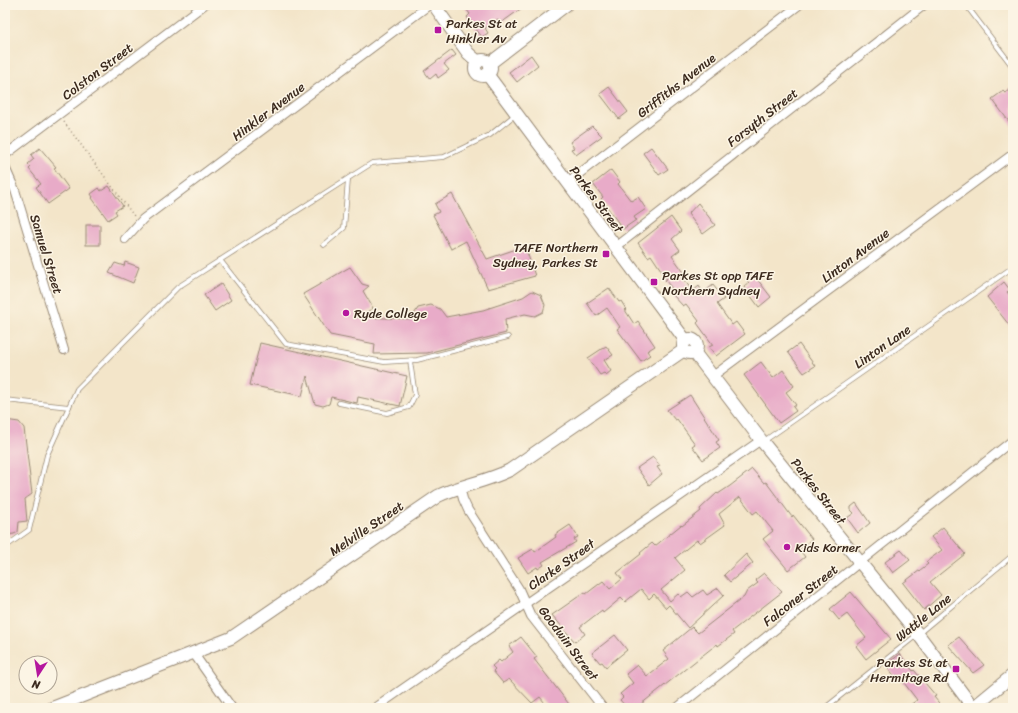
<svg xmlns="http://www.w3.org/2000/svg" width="1018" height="713" font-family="Sriracha,sans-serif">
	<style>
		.building { fill: #e8abc8 }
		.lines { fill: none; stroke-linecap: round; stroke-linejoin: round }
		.lane-casing { stroke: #978874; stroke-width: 5.5 }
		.street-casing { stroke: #978874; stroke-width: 10 }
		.secondary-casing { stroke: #978874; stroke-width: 14 }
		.path { stroke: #978874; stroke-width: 1.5; stroke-dasharray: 1 3; stroke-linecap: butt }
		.lane { stroke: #fff; stroke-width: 4 }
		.street { stroke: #fff; stroke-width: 8 }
		.secondary { stroke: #fff; stroke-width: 12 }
		.poi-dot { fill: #b5179e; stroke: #fcf5e5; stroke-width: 1.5 }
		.labels { text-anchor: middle; stroke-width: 3; stroke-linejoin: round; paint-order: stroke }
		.poi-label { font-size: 13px; fill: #3b2a1e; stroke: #fcf5e5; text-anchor: start }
		.street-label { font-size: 13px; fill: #3b2a1e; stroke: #fcf5e5 }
	</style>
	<rect width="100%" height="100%" fill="#fcf5e5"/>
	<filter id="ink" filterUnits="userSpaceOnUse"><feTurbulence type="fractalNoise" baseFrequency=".025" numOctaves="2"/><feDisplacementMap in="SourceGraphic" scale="8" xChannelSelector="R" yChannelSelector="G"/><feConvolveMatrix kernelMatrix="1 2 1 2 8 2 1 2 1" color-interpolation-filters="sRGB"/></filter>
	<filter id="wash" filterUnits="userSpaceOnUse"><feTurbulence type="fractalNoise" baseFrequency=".012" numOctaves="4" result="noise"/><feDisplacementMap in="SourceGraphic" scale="16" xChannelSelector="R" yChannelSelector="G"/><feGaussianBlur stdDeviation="0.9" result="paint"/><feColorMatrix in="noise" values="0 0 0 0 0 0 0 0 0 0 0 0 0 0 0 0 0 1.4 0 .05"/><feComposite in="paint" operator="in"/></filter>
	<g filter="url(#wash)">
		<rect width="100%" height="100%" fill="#f3e5c9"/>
		<g id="blocks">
			<g class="building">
				<polygon points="463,5 526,5 501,23 498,19 485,28 488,33 482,37 467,17 470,14"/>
				<polygon points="452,50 456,55 444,64 449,70 438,78 436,74 430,79 424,71"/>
				<polygon points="531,55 538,65 517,82 509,72"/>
				<polygon points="609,87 628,112 619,119 600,94"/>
				<polygon points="1013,87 1013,127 992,99 1003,91 1005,93"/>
				<polygon points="592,126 602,136 576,155 571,149 574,148 570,142"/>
				<polygon points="651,147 668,169 659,175 643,153"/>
				<polygon points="40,148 56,167 54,168 69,189 48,204 36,187 41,184 29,169 31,167 28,164 34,159 31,155"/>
				<polygon points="611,170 620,182 618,184 631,201 638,197 646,209 634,217 636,220 623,229 601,199 603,197 593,184"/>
				<polygon points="109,186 123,206 115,211 117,214 108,220 92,198 93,197 91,194 99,188 101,191"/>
				<polygon points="452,194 487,259 525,246 535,276 488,289 466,241 451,249 433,215 439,212 435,204"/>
				<polygon points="698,203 715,225 703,234 688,214"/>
				<polygon points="671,217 681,231 672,239 680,250 672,256 686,275 682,278 693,291 699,286 703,293 713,285 724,299 717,304 732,325 736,322 745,334 716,356 709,347 713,345 697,323 699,321 686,304 683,306 672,294 675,292 665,280 667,279 651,255 648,257 638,243"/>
				<rect x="86" y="225" width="14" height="20"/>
				<polygon points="125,262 139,267 133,283 109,273 115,263 124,266"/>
				<polygon points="350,267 362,284 369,286 363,291 373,308 359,317 411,319 418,308 431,305 440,309 446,317 483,310 523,297 532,291 541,295 545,305 543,312 535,316 525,314 505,319 506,333 427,353 374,354 375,344 330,335 303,294"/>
				<polygon points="754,275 771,297 759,307 744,287 749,283 747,281"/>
				<polygon points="1004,282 1010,290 1007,292 1013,299 1013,330 987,297"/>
				<polygon points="221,284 231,300 215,311 204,295"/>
				<polygon points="609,288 619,302 621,301 626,309 625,310 634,324 638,321 655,346 647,351 650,355 641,361 617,329 620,327 607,308 596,316 587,303"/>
				<polygon points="260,343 407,376 400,406 358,397 357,403 331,397 329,404 323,406 315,404 307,376 302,396 250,385"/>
				<polygon points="799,344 815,366 804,373 788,352"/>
				<polygon points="606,346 613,355 604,360 611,371 606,375 604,373 600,375 588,358"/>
				<polygon points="761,362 773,378 783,370 794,386 786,392 796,405 793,407 796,411 779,423 744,375"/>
				<polygon points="690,395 719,440 716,442 720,448 703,460 692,446 695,444 677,419 675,420 667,410"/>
				<polygon points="5,420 19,422 24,428 32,494 25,499 27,521 19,522 18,532 14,534 5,535"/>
				<polygon points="653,457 660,466 657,467 662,474 649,485 637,468"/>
				<polygon points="752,469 764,483 766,482 792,517 793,515 812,539 799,549 805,557 788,570 763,539 773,531 757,511 753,514 740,497 719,514 725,525 700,543 697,540 675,558 685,570 661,590 670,601 678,594 681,597 688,592 693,597 703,590 707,595 718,588 724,595 688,628 669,605 666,608 654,594 649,599 641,589 625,602 621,598 603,613 602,610 580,627 585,634 575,642 552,615 585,592 586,594 603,581 610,589 622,579 617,573 641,554 640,553 652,543 655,546 681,525 682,526 701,511 700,509 717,493 718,494 730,486"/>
				<polygon points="856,503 870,523 858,533 847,518 854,513 851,510 851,507"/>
				<polygon points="570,525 578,537 574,539 576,542 542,562 544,565 538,569 537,567 528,573 518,558 533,549 535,552 556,537 555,535"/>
				<polygon points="943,527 965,554 930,582 941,595 924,610 903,583 928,564 926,562 942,550 931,537"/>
				<polygon points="901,550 910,560 893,573 885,562"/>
				<polygon points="746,554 753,563 730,582 724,575"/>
				<polygon points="764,573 782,592 732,631 734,634 718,646 717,644 636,708 627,708 620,700 623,697 620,694 633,683 626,674 637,665 647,676 669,659 663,651 692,627 698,633 744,597 747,591 758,583 755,580"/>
				<polygon points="851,592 891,639 866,659 856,646 866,638 847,614 839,620 830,609"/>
				<polygon points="615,635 627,650 606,667 602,662 600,663 592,653"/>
				<polygon points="521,637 537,657 534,659 572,708 549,708 540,697 532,703 509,679 503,683 493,671 495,669 492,666 499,660 501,662 513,652 509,646"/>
				<polygon points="959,637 984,665 973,673 948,645"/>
				<polygon points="900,654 913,671 914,670 936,696 934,697 943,708 906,708 917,700 898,675 895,677 886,665"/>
			</g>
		</g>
	</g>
	<g filter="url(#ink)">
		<use href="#blocks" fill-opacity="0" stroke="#978874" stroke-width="1"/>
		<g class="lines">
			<g class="lane-casing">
				<g id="lane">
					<polyline points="966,5 1013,67"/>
					<polyline points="324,245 344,228 348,180"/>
					<polyline points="220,260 286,344 384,362 417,360 508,337"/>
					<polyline points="5,400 69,407"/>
					<polyline points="339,403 387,413 409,407 415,395 410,361"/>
					<polyline points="764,441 1013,267"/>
					<polyline points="5,547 29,530 47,455 77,389 178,287 372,163 444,157 490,135 516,114"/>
					<polyline points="825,708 918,634 1013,555"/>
				</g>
			</g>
			<g class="street-casing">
				<g id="street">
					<polyline points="5,155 204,5"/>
					<polyline points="5,167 15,190 64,350"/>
					<polyline points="567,183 799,5"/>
					<polyline points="125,239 143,219 429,5"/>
					<polyline points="616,247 924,5"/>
					<polyline points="713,376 1013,154"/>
					<polyline points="460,487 463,499 468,510 519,589 531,616 603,708"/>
					<polyline points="194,654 232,708"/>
					<polyline points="375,708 761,440"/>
					<polyline points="677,708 1013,440"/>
				</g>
			</g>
			<g class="secondary-casing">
				<g id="secondary">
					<polyline points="434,5 468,53 478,62"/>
					<circle cx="483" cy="68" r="8"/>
					<polyline points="489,64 566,5"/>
					<polyline points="487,74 686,341"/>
					<circle cx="690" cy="346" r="7"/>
					<polyline points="694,352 761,440 918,634 969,702"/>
					<polyline points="979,703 1013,675"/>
					<path d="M52,708L231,638L438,496C461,485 486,482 510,470L684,350"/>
				</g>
			</g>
			<g class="path">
				<polyline points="64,122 134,216"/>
				<polyline points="5,197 8,195"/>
			</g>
			<use href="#lane" class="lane"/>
			<use href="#street" class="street"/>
			<use href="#secondary" class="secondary"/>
		</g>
	</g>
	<g class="poi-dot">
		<rect x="434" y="26" width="8" height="8" rx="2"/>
		<rect x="602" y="250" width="8" height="8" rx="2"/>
		<rect x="650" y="278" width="8" height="8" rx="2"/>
		<circle cx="346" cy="313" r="4"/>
		<circle cx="787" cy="547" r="4"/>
		<rect x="952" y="665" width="8" height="8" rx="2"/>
	</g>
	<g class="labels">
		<g class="poi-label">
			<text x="446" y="28">Parkes St at<tspan x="446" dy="15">Hinkler Av</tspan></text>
			<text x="598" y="252" text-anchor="end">TAFE Northern<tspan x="598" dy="15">Sydney, Parkes St</tspan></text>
			<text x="662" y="280">Parkes St opp TAFE<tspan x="662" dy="15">Northern Sydney</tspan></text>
			<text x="354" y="318">Ryde College</text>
			<text x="795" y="552">Kids Korner</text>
			<text x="948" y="667" text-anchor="end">Parkes St at<tspan x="948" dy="15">Hermitage Rd</tspan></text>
		</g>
		<g class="street-label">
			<text transform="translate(97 71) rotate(-37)" y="5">Colston Street</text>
			<text transform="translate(676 85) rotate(-38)" y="5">Griffiths Avenue</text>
			<text transform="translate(268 111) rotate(-37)" y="5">Hinkler Avenue</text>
			<text transform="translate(762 117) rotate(-38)" y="5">Forsyth Street</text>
			<text transform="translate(597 199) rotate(53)" y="5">Parkes Street</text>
			<text transform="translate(47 254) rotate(73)" y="5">Samuel Street</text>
			<text transform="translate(855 255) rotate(-37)" y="5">Linton Avenue</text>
			<text transform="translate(882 346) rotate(-35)" y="5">Linton Lane</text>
			<text transform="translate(819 491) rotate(52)" y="5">Parkes Street</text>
			<text transform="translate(366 528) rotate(-34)" y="5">Melville Street</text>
			<text transform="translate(561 564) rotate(-35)" y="5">Clarke Street</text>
			<text transform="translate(800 595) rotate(-38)" y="5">Falconer Street</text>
			<text transform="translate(923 617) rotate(-39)" y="5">Wattle Lane</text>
			<text transform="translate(569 643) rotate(53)" y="5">Goodwin Street</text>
		</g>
	</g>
	<rect width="1018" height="713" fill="none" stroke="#fcf5e5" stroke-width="20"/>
	<g transform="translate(38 675) rotate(192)"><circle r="19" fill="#fcf5e5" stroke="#afa495"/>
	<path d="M0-3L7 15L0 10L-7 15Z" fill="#b5179e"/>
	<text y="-6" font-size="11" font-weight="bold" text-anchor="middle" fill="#3b2a1e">N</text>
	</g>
</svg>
